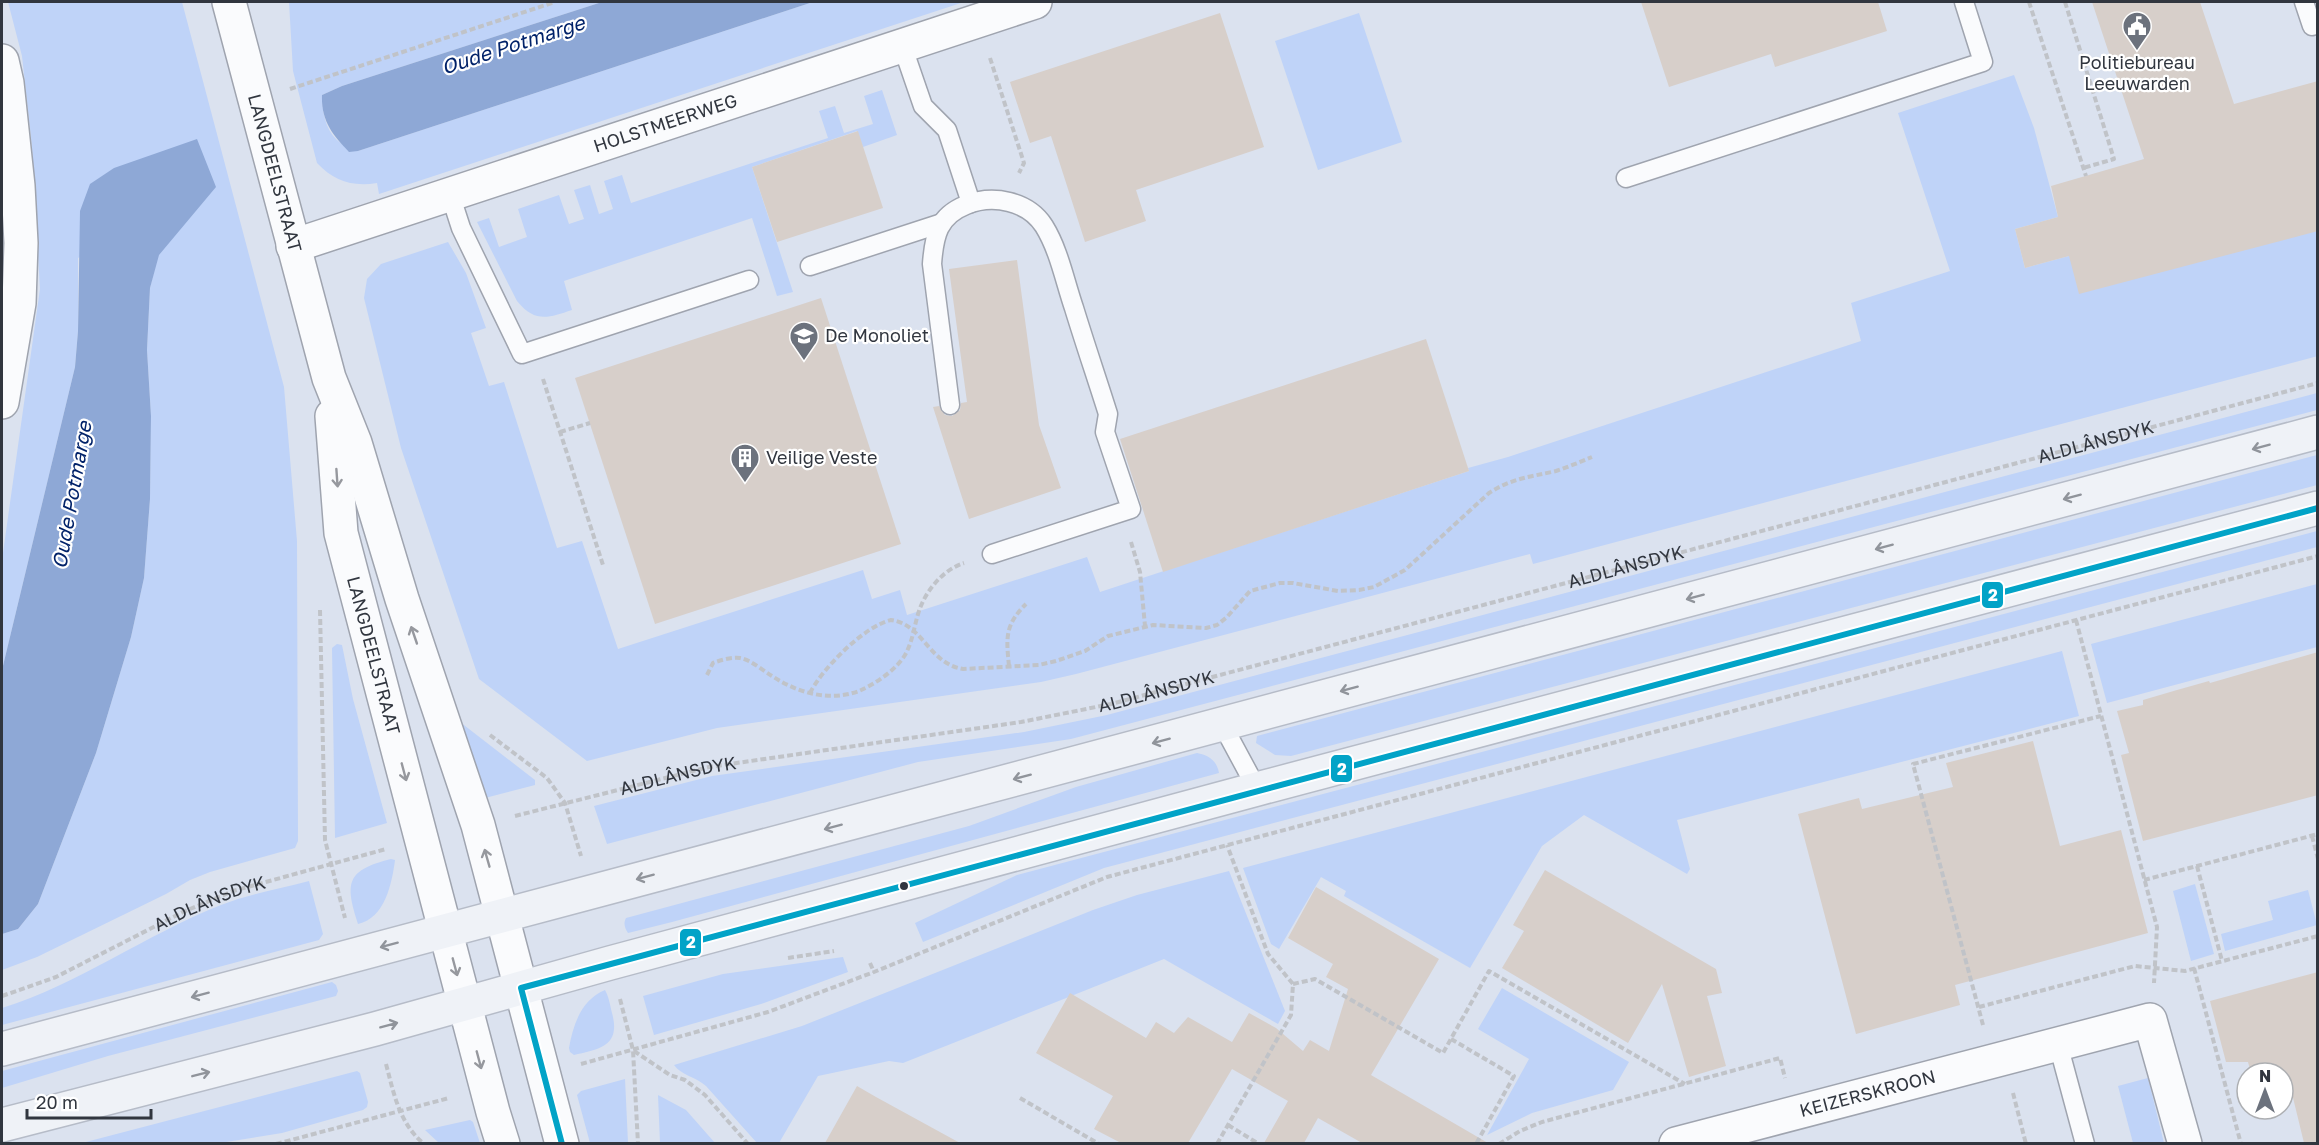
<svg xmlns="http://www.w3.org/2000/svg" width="2319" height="1145" font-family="'Golos Text',sans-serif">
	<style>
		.green { fill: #bfd3f8 }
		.water { fill: #8ea8d6 }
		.building { fill: #d7cfca }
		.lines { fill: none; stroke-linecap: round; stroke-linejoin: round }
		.service-casing { stroke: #9fa4af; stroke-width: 21 }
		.minor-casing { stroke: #9fa4af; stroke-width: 36 }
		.tertiary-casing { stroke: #9fa4af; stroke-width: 36 }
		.primary-casing { stroke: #b6bcc8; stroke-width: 36 }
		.path { stroke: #c0c3c8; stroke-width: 4; stroke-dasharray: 6 3; stroke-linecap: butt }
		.service { stroke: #fafbfd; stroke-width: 18 }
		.minor { stroke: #fafbfd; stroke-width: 33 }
		.tertiary { stroke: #fafbfd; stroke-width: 33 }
		.primary { stroke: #eff2f7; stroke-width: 33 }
		.bus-1-casing { stroke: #fff; stroke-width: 10 }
		.bus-1 { stroke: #02a3c7; stroke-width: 6 }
		.oneway { stroke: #90949b }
		.oneway2 { stroke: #96989e }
		.bus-dot { fill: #31363f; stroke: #fff; stroke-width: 2 }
		.labels { text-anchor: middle; stroke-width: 4.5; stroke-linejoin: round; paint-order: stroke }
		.poi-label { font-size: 18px; fill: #31363f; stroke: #fff; text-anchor: start }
		.street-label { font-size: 18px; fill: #31363f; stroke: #fff }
		.water-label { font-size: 20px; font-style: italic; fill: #012269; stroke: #fff }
		.line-badge { stroke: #fff; stroke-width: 2 }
		.badge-label { font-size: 16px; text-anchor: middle; font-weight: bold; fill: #fff }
	</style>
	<rect width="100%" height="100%" fill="#dbe2ef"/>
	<g class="green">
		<polygon points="8,2 182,2 284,387 297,541 298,841 295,848 210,872 190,880 166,894 37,957 2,970 2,934 18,929 38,904 96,753 131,637 144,578 150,499 151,416 147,350 150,288 158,255 215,187 78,258 78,331 75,367 2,670 2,560 40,289 32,147 22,56"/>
		<path d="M289,2H602L342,86L322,95C322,110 325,129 337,140C342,145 352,148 358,151L813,2H964L379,194L377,183C352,187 334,181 317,163L293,71Z"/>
		<polygon points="1359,13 1402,142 1318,170 1275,41"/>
		<polygon points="2014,75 2034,128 2058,217 2015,229 2025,268 2069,256 2317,231 2318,356 1533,564 1530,554 1076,674 1041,682 717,728 587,761 479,679 401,448 364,298 367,279 381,264 448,242 466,273 486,328 471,333 489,386 504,382 557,548 582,541 618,649 863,570 872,599 900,590 907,615 1087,557 1100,592 1469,471 1468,468 1508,457 1861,341 1851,303 1950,271 1898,113"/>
		<path d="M882,90L897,135L863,147L857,131L752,167L793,292L777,296L752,218L564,281L572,310C548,318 535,323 517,301L477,222L489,218L499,247L527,237L518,209L559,195L569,224L584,219L574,190L590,185L599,214L613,209L604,181L622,175L631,203L828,138L819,111L835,106L844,133L873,124L864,96Z"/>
		<polygon points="2317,393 2317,410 1071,739 918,762 607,844 594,806 712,776 1024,732 1107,715"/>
		<polygon points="2317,455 2317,485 1291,756 1275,755 1256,743 1257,736"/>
		<polygon points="2317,531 2317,547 1104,868 923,942 915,923 1017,875"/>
		<polygon points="2317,584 2317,647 2107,703 2091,644"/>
		<polygon points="337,644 342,645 353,699 387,823 335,838 332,648"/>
		<polygon points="2062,651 2079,716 1677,820 1690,869 1687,874 1584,815 1542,846 1470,968 1344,896 1346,891 1321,877 1279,949 1271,944 1243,868"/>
		<polygon points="460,722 535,780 535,785 485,798"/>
		<path d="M1197,753C1209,755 1217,761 1219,773L672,922L628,933C625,928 623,924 626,918L969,826L1076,787Z"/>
		<path d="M391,859L395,860C392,883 385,918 358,924C344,882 347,870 391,859Z"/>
		<path d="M1229,871L1285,1011L1278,1024L1164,959L903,1063L889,1061L818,1076L779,1143H757L706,1086C696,1077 681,1075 674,1065L802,1026L1093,910L1137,895Z"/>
		<path d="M309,881L323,934L319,940L2,1025V1008C79,984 145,935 221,905C248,894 280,889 309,881Z"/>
		<polygon points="2195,884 2214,954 2191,961 2173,891"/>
		<polygon points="2308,890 2317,925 2225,951 2221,934 2273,920 2268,901"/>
		<polygon points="843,957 848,972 761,1004 654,1035 643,996 723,974"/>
		<polygon points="332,982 336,985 338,991 336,996 108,1056 2,1088 2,1071"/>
		<polygon points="1502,988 1629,1062 1613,1090 1532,1113 1487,1135 1529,1059 1478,1029"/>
		<path d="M605,990C609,997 610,1005 612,1013C621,1046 600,1049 574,1055L570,1052L569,1048C573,1025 581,1000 605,990Z"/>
		<polygon points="357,1071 360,1073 368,1102 367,1107 363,1110 282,1133 220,1143 82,1143"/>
		<polygon points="2148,1078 2164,1143 2133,1143 2118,1086"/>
		<polygon points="625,1079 628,1143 590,1143 577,1095 581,1091"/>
		<polygon points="658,1095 686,1110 715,1143 660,1143"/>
		<polygon points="470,1120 473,1122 480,1143 439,1143 425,1130"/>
	</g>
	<g class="water">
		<path d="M602,2H813L358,151L349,152C332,135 321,120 322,95L342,86Z"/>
		<polygon points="197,139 216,187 159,255 150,288 147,350 151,416 150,499 144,578 131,637 96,753 38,904 18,929 2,934 2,670 75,367 78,331 80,211 90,184 114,168"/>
	</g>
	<g class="building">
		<polygon points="1641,2 1878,2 1887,31 1775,67 1771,54 1669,87"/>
		<polygon points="2092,2 2200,2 2234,104 2318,81 2318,231 2079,294 2069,256 2025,268 2015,229 2058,217 2051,186 2144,159"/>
		<polygon points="1220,13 1264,147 1136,190 1146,221 1085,242 1051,136 1030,143 1010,82"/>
		<polygon points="858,131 883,208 777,242 752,167"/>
		<polygon points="1017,260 1039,425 1061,488 969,519 933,407 939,406 945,415 952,416 960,410 961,403 967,402 949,269"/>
		<polygon points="821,298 901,544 655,624 575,378"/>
		<polygon points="1426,339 1469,471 1163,572 1120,439"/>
		<polygon points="2318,652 2318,795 2143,841 2121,755 2129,753 2117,711 2143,705 2143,700 2177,690 2209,681 2210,683"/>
		<polygon points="2033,741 2060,846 2121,830 2148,933 1955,985 1960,1005 1856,1034 1798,814 1859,798 1862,809 1953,787 1946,763"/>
		<polygon points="1545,870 1716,969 1722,993 1707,996 1726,1066 1689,1077 1662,984 1628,1043 1502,968 1524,931 1513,925"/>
		<polygon points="1316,887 1439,959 1371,1075 1488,1143 1362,1143 1318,1118 1304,1143 1264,1143 1288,1101 1232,1069 1188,1143 1121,1143 1094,1129 1113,1096 1036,1053 1070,993 1146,1038 1156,1022 1174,1033 1188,1017 1232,1042 1249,1013 1276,1028 1303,1051 1310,1040 1329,1051 1348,989 1326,977 1333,964 1288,938"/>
		<polygon points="2318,972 2318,1143 2304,1143 2287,1073 2251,1073 2248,1062 2226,1062 2210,1001"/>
		<polygon points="857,1086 876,1097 960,1143 825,1143"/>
	</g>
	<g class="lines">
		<g class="service-casing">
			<g id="service">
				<polyline points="2304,2 2312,26 2318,24"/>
				<polyline points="902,45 923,106 947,130 971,203"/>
				<polyline points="1626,178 1983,62 1964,2"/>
				<polyline points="450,194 461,228 522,354 749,280"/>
				<polyline points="810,266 942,223"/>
				<path d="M950,405L932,264C934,236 938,216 966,205C993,194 1028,201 1044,226C1059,250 1065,282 1074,308C1085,344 1097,379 1108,414L1105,432L1131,509L992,554"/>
				<polyline points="1222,724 1257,789"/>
				<polyline points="2058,1044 2085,1144"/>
			</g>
		</g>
		<g class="minor-casing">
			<g id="minor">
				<polyline points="2,61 7,83 18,186 21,243 19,303 2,402"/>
				<path id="s3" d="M293,246L1035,2"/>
				<path id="s4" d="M1676,1144L2150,1020L2185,1144"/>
			</g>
		</g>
		<g class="tertiary-casing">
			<g id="tertiary">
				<path id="s5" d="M229,2L329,378L355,443L402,599L478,825L562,1144"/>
				<path id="s6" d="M332,416L341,533L493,1112L503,1144"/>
			</g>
		</g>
		<g class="primary-casing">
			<g id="primary">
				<polyline points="2,1049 2318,432"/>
				<polyline points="2,1125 375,1029 610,963 1257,789 2318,508"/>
			</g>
		</g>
		<g class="path">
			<polyline points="2029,2 2086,176"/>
			<polyline points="2065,2 2114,159 2083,168"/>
			<polyline points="990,58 1024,163 1019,173"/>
			<polyline points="290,89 555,2"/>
			<polyline points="543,379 603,565"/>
			<polyline points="560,432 590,423"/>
			<polyline points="1131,542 1140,572 1145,626"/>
			<polyline points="320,610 325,840 345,918"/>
			<polyline points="2076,620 2157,927 2154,983"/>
			<path d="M1009,666C1006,637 1005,625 1026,604"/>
			<path d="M707,675L713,663C721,660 731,657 740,658C751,660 762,670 772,676C798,693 829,702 859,691C875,684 896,670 905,655C913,641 914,626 919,611C926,590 944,569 964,563"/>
			<path d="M810,693C822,669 864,626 891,620C923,624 929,664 963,669L1039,665L1056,661L1085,651L1108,636L1153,625L1206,628L1217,625L1227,617L1250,591L1280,583H1293L1338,591L1359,590L1374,587L1405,570L1489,493C1512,478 1530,477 1556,471C1568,467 1580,462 1592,457"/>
			<polyline points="490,735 547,778 565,803 581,856"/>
			<path id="s1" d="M515,816L709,767L1021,722L1111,704L2318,383"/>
			<polyline points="2312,836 2318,859"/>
			<polyline points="2197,866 2222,961"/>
			<polyline points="2144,880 2318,834"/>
			<polyline points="788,958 834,951"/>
			<polyline points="870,963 874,972"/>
			<polyline points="2194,968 2241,1144"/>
			<polyline points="1293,984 1315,979 1443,1053 1489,971 1685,1084"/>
			<path id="s2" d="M2,996L56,977L183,912L233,891L386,849"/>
			<polyline points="620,999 633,1050 638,1144"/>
			<polyline points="1979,1007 2135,966 2185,971 2318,936"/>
			<polyline points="1983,1025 1913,764 2101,716"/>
			<polyline points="1451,1039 1514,1076 1476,1144"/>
			<polyline points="634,1051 670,1075 685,1080 705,1095 748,1144"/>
			<path d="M386,1064C394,1094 399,1123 424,1144"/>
			<polyline points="581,1064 768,1012 874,972 1107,877 2318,556"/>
			<polyline points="2013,1093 2026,1144"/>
			<polyline points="1020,1098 1099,1144"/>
			<polyline points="1228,1125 1259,1144"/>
			<polyline points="276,1144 449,1098"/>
			<polyline points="1217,1144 1291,1015 1293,984 1268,954 1227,845"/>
			<polyline points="1499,1144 1520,1131 1542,1122 1780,1058 1785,1078"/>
		</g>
		<use href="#service" class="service"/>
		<use href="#minor" class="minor"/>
		<use href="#tertiary" class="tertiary"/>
		<use href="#primary" class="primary"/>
		<g class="bus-1-casing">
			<polyline id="bus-1" points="562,1144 521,988 2318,508"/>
		</g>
		<use href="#bus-1" class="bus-1"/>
	</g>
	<defs><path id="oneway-shaft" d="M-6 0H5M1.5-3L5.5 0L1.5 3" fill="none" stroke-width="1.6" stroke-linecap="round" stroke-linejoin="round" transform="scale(1.5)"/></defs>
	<g class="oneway">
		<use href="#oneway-shaft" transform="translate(2261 447) rotate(165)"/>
		<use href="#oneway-shaft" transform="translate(2072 497) rotate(165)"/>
		<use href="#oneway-shaft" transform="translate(1884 547) rotate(165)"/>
		<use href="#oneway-shaft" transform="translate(1695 597) rotate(165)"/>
		<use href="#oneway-shaft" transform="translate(1349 689) rotate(165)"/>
		<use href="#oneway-shaft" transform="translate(1161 741) rotate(165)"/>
		<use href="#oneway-shaft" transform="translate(1022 777) rotate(165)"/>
		<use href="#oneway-shaft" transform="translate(833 827) rotate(165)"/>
		<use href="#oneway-shaft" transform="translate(645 877) rotate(165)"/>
		<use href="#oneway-shaft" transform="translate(389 945) rotate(165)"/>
		<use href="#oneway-shaft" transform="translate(200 995) rotate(165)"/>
		<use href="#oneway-shaft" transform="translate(389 1025) rotate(-15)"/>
		<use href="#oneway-shaft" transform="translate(201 1074) rotate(-14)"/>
	</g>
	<g class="oneway2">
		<use href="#oneway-shaft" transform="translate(337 478) rotate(86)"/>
		<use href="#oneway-shaft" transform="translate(414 635) rotate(-109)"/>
		<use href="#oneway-shaft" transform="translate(404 772) rotate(75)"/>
		<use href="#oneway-shaft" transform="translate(487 858) rotate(-106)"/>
		<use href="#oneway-shaft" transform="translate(455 967) rotate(75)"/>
		<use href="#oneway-shaft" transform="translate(479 1060) rotate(75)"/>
	</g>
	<defs>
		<g id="civic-pin" transform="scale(1.5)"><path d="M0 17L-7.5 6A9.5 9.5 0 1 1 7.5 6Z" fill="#6c727d" stroke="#fff"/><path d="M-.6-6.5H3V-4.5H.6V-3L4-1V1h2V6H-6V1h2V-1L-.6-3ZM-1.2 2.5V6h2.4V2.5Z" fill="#fff"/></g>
		<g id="school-pin" transform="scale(1.5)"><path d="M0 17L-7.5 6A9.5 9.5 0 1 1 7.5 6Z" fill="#6c727d" stroke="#fff"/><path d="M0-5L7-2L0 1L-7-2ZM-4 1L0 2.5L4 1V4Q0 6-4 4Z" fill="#fff"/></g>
		<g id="building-pin" transform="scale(1.5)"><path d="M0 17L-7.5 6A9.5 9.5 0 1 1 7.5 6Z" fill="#6c727d" stroke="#fff"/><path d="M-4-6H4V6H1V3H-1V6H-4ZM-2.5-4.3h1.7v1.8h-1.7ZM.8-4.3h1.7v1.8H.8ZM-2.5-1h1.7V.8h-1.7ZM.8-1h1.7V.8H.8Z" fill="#fff"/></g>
	</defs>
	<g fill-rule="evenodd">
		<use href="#civic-pin" x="2137" y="26"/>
		<use href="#school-pin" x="804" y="336"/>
		<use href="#building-pin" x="745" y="458"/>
	</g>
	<circle class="bus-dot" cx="904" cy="886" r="5"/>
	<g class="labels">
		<g class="poi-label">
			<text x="2137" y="69" text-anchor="middle">Politiebureau<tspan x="2137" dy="21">Leeuwarden</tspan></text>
			<text x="825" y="342">De Monoliet</text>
			<text x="766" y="464">Veilige Veste</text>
		</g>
		<g class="street-label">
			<text dy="6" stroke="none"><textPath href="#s3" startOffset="392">HOLSTMEERWEG</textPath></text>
			<text dy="6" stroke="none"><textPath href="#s5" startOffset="177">LANGDEELSTRAAT</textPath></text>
			<text dy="6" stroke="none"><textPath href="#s1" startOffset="1626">ALDLÂNSDYK</textPath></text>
			<text dy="6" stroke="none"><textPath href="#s1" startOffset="1140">ALDLÂNSDYK</textPath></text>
			<text dy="6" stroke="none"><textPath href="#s6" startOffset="244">LANGDEELSTRAAT</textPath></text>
			<text dy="6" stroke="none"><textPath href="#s1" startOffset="654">ALDLÂNSDYK</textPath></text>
			<text dy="6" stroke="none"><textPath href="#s1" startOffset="168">ALDLÂNSDYK</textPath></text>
			<text dy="6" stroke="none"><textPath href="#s2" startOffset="228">ALDLÂNSDYK</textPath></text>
			<text dy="6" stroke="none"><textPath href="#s4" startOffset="198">KEIZERSKROON</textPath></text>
		</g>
		<g class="water-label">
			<text transform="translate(513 45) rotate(-18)" y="7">Oude Potmarge</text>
			<text transform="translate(72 495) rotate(-80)" y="7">Oude Potmarge</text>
		</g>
	</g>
	<g class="line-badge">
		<rect x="1981" y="581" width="23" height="28" rx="6" fill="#02a3c7"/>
		<rect x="1330" y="754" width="23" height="29" rx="6" fill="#02a3c7"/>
		<rect x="679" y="928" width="23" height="29" rx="6" fill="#02a3c7"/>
	</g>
	<g class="badge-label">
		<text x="1993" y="601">2</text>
		<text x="1342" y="775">2</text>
		<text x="691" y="948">2</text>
	</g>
	<rect width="2319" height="1145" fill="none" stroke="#31363f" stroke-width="6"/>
	<g transform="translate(2265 1091)"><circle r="28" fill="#ffffff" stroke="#adafb2" stroke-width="1.5"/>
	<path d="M0-4.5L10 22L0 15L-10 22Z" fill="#6c727d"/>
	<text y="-9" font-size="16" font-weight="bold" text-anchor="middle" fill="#31363f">N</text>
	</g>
	<path d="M27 1109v9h124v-9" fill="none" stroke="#31363f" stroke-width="3"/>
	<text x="36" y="1109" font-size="18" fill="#31363f" stroke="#ffffff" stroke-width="4.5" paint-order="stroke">20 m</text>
</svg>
